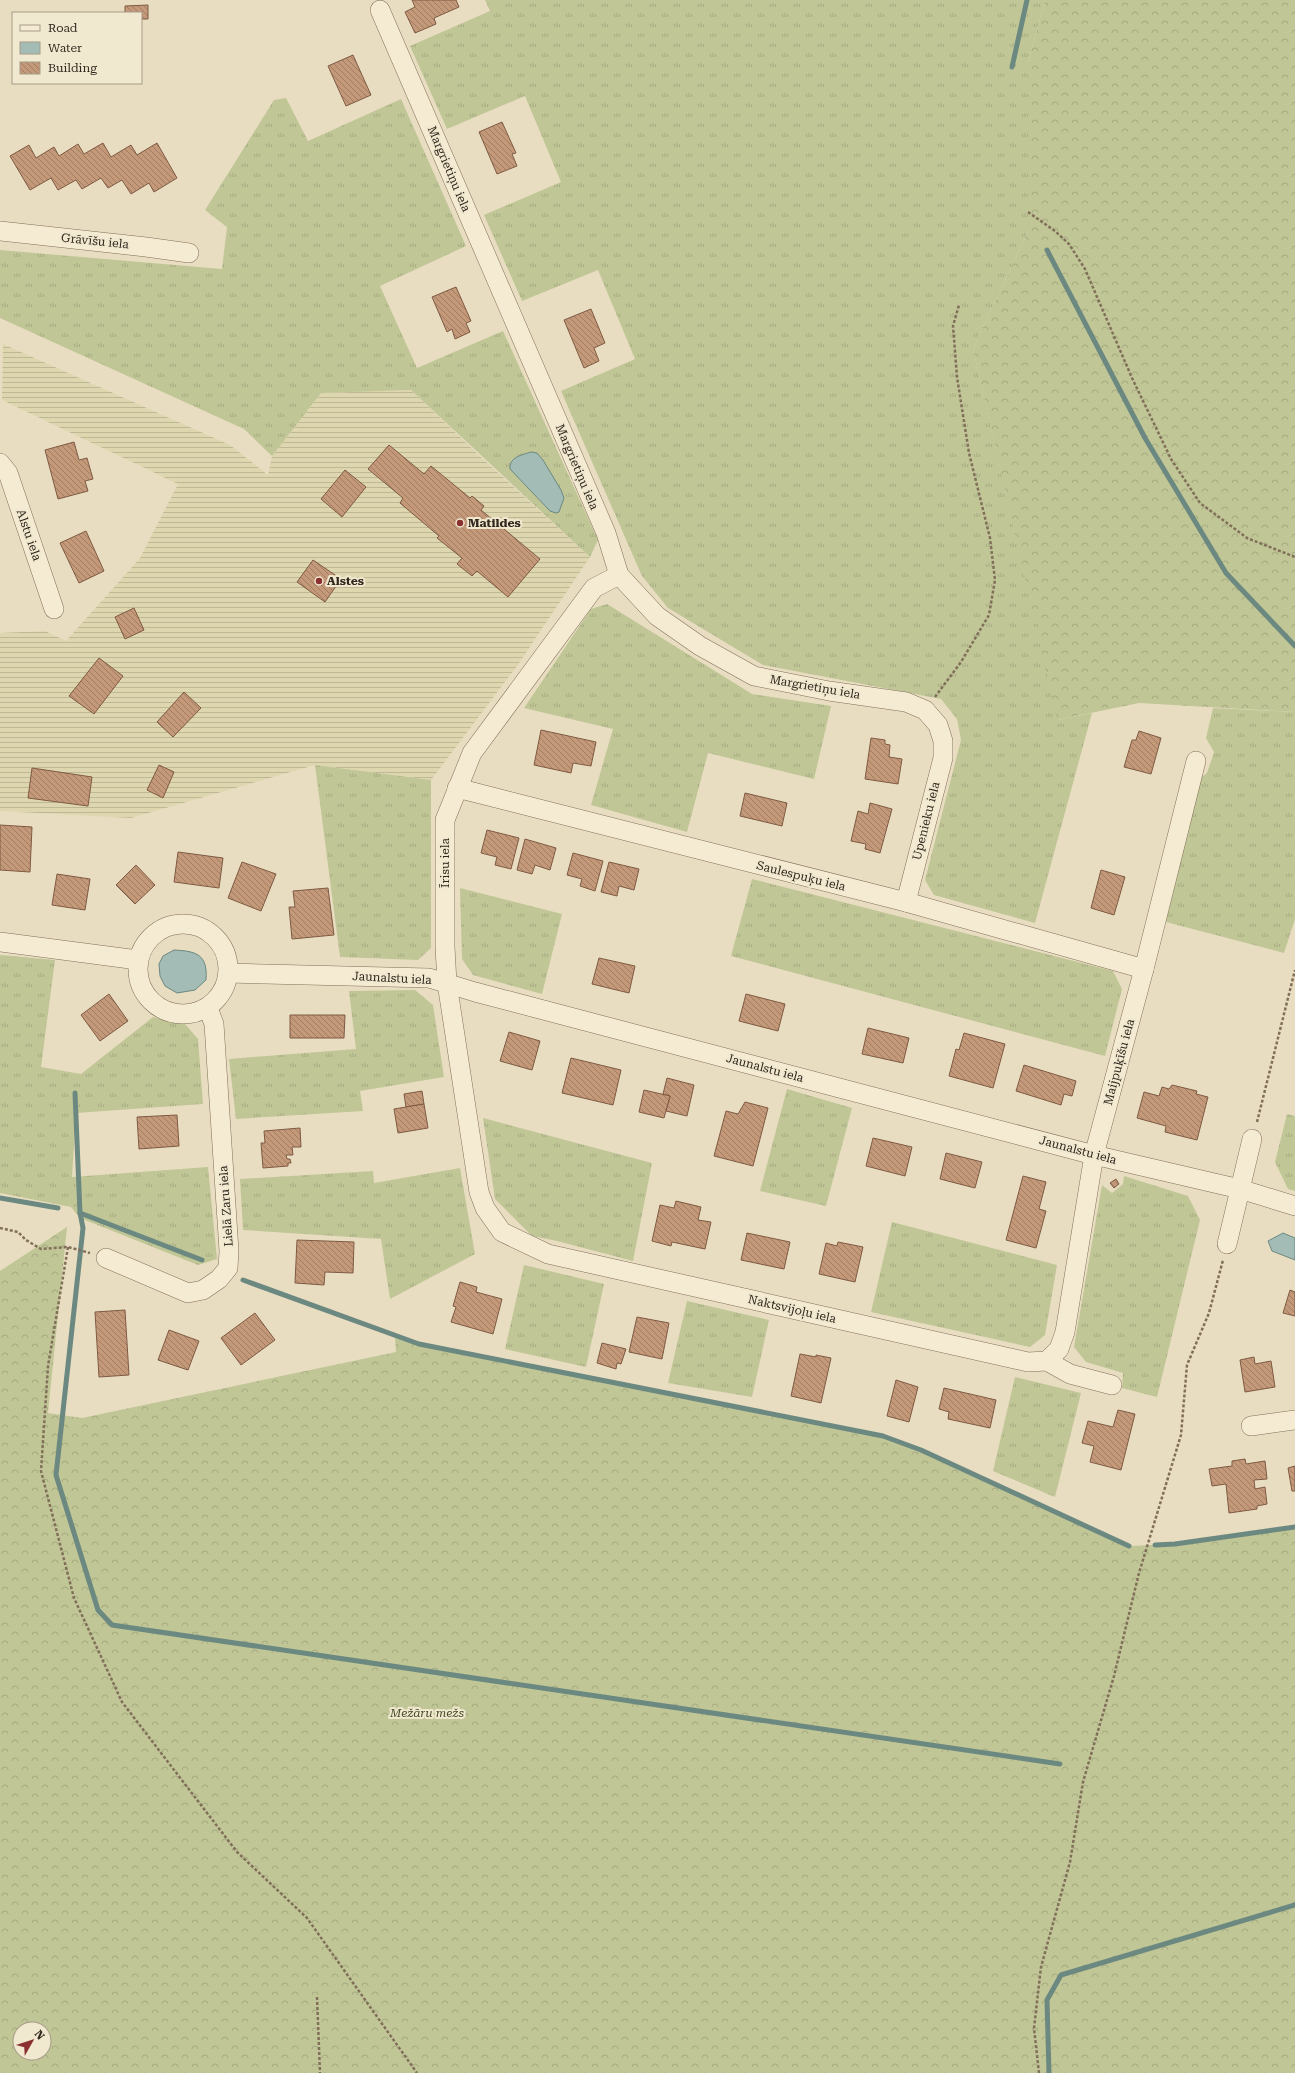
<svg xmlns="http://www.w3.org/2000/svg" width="1295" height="2073" font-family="'Roboto Serif',serif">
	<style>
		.farmland { fill: url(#farmland-rules) }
		.grass { fill: url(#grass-tufts) }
		.forest { fill: url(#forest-crowns); fill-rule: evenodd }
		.water { fill: #a3bcb5; stroke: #6b8981 }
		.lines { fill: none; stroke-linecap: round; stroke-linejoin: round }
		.stream { stroke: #6b8981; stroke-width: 5 }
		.building { fill: url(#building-back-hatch); stroke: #7e5a42 }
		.minor-casing { stroke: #816f5a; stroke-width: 20 }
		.path { stroke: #816f5a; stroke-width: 2.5; stroke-dasharray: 3 2; stroke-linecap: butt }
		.minor { stroke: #f5ebd3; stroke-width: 19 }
		.poi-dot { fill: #8a3030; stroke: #f1e8d0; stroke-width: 1.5 }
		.labels { text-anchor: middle; stroke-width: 4; stroke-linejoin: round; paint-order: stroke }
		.street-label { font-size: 12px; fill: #32271d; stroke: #f1e8d0 }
		.poi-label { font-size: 12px; font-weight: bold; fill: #32271d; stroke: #f1e8d0; text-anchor: start }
		.park-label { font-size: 12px; font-style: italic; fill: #434c26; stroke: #f1e8d0 }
	</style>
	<defs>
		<pattern id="farmland-rules" width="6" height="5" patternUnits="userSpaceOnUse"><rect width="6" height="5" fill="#ded6af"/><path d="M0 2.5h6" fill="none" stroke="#bfb896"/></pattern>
		<pattern id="grass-tufts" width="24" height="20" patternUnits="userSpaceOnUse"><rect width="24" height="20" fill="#c0c696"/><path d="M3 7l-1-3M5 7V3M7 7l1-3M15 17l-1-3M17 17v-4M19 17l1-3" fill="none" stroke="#a5aa81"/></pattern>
		<pattern id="forest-crowns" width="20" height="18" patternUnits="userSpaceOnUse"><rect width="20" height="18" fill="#c0c696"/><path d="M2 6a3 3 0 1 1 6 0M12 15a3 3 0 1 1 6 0" fill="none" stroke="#a5aa81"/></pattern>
		<pattern id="building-back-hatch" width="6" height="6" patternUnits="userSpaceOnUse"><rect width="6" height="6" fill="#c4997a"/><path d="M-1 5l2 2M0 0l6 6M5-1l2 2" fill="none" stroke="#a07d63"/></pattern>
	</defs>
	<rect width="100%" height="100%" fill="#e9ddc1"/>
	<polygon class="farmland" points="3,344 230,445 268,475 272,456 321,393 411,390 483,459 590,557 517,666 431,780 315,765 131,818 0,811 0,633 45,631 66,641 140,558 178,484 2,400"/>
	<g class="grass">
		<polygon points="485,0 1045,0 1028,62 1028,231 973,349 1058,720 1092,713 1035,923 934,895 925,880 961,740 957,719 941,699 763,665 668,608 642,576 561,391 635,359 598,270 522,301 484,215 561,182 525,96 447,129 410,46 490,11"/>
		<polygon points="286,98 308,141 401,99 466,246 380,286 417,368 503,331 598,540 590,557 411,390 321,393 272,456 244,429 0,318 0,250 222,269 227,227 205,210 274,100"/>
		<polygon points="607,604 752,694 831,706 814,779 708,753 687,832 591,805 613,729 524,708 591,609"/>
		<polygon points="1213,708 1295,712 1295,919 1284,953 1166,922 1200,778 1207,773 1214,752 1206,738"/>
		<polygon points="315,765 431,780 431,948 418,960 340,957"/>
		<polygon points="752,879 1113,971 1122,989 1105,1056 731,956"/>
		<polygon points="460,888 562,914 542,994 473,975 462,959"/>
		<polygon points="0,955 55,960 41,1067 81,1074 153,1017 185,1024 198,1039 203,1104 76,1113 72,1177 208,1167 217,1259 198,1265 80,1218 71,1207 0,1193"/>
		<polygon points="415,990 433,1005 444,1077 360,1091 363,1111 236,1119 229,1059 356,1049 349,991"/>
		<polygon points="787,1089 852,1108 826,1206 760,1191"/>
		<polygon points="1287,1114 1295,1116 1295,1191 1288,1189 1275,1162"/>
		<polygon points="483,1118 652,1163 633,1261 557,1241 532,1236 495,1199"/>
		<polygon points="460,1168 475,1254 390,1299 381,1239 243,1230 240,1179 373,1171 374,1183"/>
		<polygon points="1124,1176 1188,1196 1200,1220 1157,1397 1122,1388 1123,1373 1086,1362 1074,1347 1102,1185 1112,1193 1123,1184"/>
		<polygon points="892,1222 1057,1265 1045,1335 1030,1347 871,1312"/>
		<polygon points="524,1265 604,1284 586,1367 505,1349"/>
		<polygon points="687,1301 769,1320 752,1397 668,1383"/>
		<polygon points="1015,1377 1081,1393 1055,1497 993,1471"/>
	</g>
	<g class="forest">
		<polygon points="1045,0 1295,0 1295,712 1139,703 1057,720 973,349 1028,231 1028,62"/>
		<path d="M67,1227L48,1413L82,1418L396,1352L395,1336L419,1344L883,1436L921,1450L1129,1546L1175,1544L1295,1527V2073H0V1271ZM20,2029H44V2053H20Z"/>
	</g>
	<g class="water">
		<path d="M531,452L537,453L543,460L561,490L564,498L559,512L556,513L550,511L510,469C509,457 522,455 531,452Z"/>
		<path d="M174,950C197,951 208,955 206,980L195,990L177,993L165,986L160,976L159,964L163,956Z"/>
		<polygon points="1283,1233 1295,1238 1295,1260 1272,1251 1268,1241"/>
	</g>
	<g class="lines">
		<g class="stream">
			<polyline points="1012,67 1027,0"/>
			<polyline points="1047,250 1145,438 1226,573 1295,646"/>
			<polyline points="75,1093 80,1213 83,1228 56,1475 98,1610 112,1625 1060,1764"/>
			<polyline points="0,1198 58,1208"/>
			<polyline points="80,1213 202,1260"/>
			<polyline points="243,1280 419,1344 883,1436 921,1450 1129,1546"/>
			<polyline points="1155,1545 1175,1544 1295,1527"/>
			<polyline points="1049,2073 1047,2000 1061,1975 1295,1905"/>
		</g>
	</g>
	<g class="building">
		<polygon points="412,0 456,0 459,7 434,18 436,24 415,33 405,12 415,7"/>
		<polygon points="148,5 148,19 141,19 141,13 125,13 125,6"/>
		<polygon points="353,55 371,95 346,106 328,66"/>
		<polygon points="502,122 516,153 512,154 517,166 497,174 479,132"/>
		<polygon points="103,143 111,157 131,145 137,155 157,143 177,178 154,192 149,183 131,194 122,180 108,188 101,178 82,189 76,180 58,190 51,178 30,190 10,156 29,145 36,158 54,147 59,156 78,144 84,154"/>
		<polygon points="456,287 471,321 466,323 470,332 455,339 452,329 447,332 432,297"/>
		<polygon points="591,309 605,343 594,348 599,361 584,368 564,320"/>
		<polygon points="74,442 79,460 87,458 93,479 85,481 88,491 58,499 45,450"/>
		<polygon points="389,445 424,474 431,466 470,498 472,496 484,506 481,510 540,559 508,597 477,571 472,576 457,564 462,558 437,538 439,536 400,503 403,498 368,469"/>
		<polygon points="345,470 366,487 342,517 321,499"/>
		<polygon points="86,531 104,571 79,583 60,543"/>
		<polygon points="313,560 341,579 325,602 297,582"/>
		<polygon points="134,608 144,630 125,639 115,617"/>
		<polygon points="99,658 123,676 94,714 69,696"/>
		<polygon points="184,692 201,708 173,737 157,722"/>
		<polygon points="541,730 596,742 591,766 573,763 571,773 534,765"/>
		<polygon points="1139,731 1161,738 1151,774 1124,767 1132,740 1136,740"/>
		<polygon points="871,738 885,740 885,744 890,745 889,757 902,759 898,784 865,779"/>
		<polygon points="159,765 174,772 163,798 147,790"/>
		<polygon points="32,768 92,777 88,806 28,798"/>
		<polygon points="745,793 787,803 782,826 740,816"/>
		<polygon points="870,803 892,809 880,853 865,849 866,844 851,841 858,811 868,814"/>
		<polygon points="0,825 32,827 30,872 0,870"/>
		<polygon points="487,830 519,838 511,869 495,865 497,857 481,853"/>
		<polygon points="525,839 556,848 550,870 535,865 532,874 517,870"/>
		<polygon points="178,852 223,858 219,888 174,882"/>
		<polygon points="573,853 603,861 595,891 580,886 582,879 567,875"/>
		<polygon points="242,862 276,874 261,911 228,898"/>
		<polygon points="609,862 639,869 634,890 619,886 617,896 601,892"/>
		<polygon points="136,865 155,885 135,904 116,885"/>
		<polygon points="1101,870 1125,877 1114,915 1091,908"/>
		<polygon points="57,874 90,879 85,910 52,905"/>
		<polygon points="328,888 334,935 292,939 289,907 295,907 293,891"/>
		<polygon points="599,958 635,966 629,993 592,984"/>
		<polygon points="109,994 128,1021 100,1041 81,1015"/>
		<polygon points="746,994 785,1004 778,1031 739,1021"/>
		<polygon points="290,1015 345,1015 344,1038 290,1038"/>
		<polygon points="868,1028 909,1038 903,1063 862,1054"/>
		<polygon points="509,1032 540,1041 532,1070 500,1061"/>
		<polygon points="964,1033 1005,1044 993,1088 949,1076 956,1049 959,1050"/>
		<polygon points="571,1058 621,1070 613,1105 562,1093"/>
		<polygon points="1024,1065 1076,1081 1072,1096 1064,1094 1061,1105 1016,1091"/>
		<polygon points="667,1078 694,1085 687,1116 666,1111 670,1096 663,1094"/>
		<polygon points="1172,1085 1197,1091 1196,1094 1208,1097 1197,1140 1165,1132 1166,1126 1137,1118 1144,1092 1159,1096 1162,1087 1169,1089"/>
		<polygon points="644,1090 670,1096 664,1118 639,1112"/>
		<polygon points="422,1091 424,1104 406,1107 404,1094"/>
		<polygon points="745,1102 768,1108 753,1166 714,1156 726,1111 738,1114"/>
		<polygon points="424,1104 428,1128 398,1133 394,1109"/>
		<polygon points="177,1115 179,1146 139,1149 137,1117"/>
		<polygon points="300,1128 301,1147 292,1147 293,1155 286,1155 287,1159 290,1159 291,1163 288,1163 288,1166 263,1168 261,1143 265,1143 264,1131"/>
		<polygon points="873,1138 912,1147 905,1176 866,1166"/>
		<polygon points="946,1153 982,1162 975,1188 940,1179"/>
		<polygon points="1023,1176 1046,1182 1039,1209 1046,1211 1036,1248 1006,1240"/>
		<polygon points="1116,1179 1119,1184 1114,1188 1110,1183"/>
		<polygon points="676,1201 701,1207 698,1220 711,1222 705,1249 672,1242 671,1246 652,1241 660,1205 674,1208"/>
		<polygon points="747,1233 790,1242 784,1269 741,1260"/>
		<polygon points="297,1240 354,1242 353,1273 325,1272 324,1285 295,1283"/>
		<polygon points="838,1242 863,1247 855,1282 819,1274 826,1243 837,1246"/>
		<polygon points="460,1282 477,1287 476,1292 502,1299 493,1334 451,1322 456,1307 453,1306"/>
		<polygon points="1290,1290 1295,1292 1295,1316 1283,1313"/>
		<polygon points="125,1310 129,1375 99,1377 95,1312"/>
		<polygon points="255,1313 275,1340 241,1365 221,1338"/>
		<polygon points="637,1317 669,1323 662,1359 629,1352"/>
		<polygon points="169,1330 199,1341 188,1370 158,1360"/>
		<polygon points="602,1343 626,1349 621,1364 617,1363 616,1369 597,1363"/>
		<polygon points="800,1354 816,1357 816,1355 831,1358 821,1403 791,1396"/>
		<polygon points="1254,1357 1255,1364 1271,1361 1275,1387 1245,1392 1240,1360"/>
		<polygon points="896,1380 918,1387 909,1422 887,1416"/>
		<polygon points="944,1388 996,1400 990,1428 948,1419 949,1412 939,1409"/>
		<polygon points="1118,1410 1135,1414 1121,1470 1090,1462 1094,1446 1082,1443 1088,1421 1113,1427"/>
		<polygon points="1245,1459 1246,1464 1265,1461 1267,1479 1254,1480 1255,1489 1265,1487 1267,1504 1257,1506 1257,1509 1229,1513 1226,1484 1212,1486 1209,1469 1232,1466 1232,1461"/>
		<polygon points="1295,1466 1295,1491 1292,1491 1288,1468"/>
	</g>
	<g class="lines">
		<g class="minor-casing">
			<g id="minor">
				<polyline points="380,10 606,533 619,575 657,616 700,646 754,676 829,691 906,702 925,710 938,725 943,741 943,758 906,902"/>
				<polyline points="0,231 146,247 189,253"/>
				<polyline points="0,463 8,473 54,609"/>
				<polyline points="619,575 594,588 472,753 445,820 445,947 447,983 479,1192 485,1208 502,1232 548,1254 1028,1362 1047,1361 1070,1374 1112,1385"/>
				<polyline points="457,788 906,902 1144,969"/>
				<circle cx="183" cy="969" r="45"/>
				<polyline points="0,942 138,960"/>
				<polyline points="228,973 429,978 475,992 1094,1155 1240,1189 1295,1206"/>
				<polyline points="1227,1244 1252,1139"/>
				<polyline points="106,1258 188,1293 203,1290 219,1279 228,1268 229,1251 214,1024 208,1008"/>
				<polyline points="1047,1361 1059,1349 1065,1332 1094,1155 1144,969 1196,761"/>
				<polyline points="1251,1426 1295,1420"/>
			</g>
		</g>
		<g class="path">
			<polyline points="1028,212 1055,231 1069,244 1085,269 1132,378 1171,459 1200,503 1247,538 1295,557"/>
			<polyline points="935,697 961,662 989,615 995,580 990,538 969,453 957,377 953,326 959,305"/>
			<polyline points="1257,1122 1295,970"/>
			<polyline points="0,1228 18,1232 26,1240 41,1249 68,1247 90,1253"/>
			<polyline points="68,1247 48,1366 41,1471 74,1598 122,1702 237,1852 307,1918 417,2073"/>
			<polyline points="317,1997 320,2073"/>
			<polyline points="1039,2073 1034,2028 1041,1967 1070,1862 1083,1782 1114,1676 1139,1573 1181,1435 1187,1365 1209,1313 1223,1260"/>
		</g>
		<use href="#minor" class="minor"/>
	</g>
	<g class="poi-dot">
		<circle cx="460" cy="523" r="4"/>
		<circle cx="319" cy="581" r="4"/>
	</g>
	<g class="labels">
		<g class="street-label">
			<text transform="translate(449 169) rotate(67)" y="4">Margrietiņu iela</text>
			<text transform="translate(95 241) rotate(6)" y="4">Grāvīšu iela</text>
			<text transform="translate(577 467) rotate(67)" y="4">Margrietiņu iela</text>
			<text transform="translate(29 535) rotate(71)" y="4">Alstu iela</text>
			<text transform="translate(815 687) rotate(10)" y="4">Margrietiņu iela</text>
			<text transform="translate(926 821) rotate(-76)" y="4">Upenieku iela</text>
			<text transform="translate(445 863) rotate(-90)" y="4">Īrisu iela</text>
			<text transform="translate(801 876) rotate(14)" y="4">Saulespuķu iela</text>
			<text transform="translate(392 978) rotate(3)" y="4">Jaunalstu iela</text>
			<text transform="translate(1119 1062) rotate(-75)" y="4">Maijpuķīšu iela</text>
			<text transform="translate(765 1068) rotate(15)" y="4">Jaunalstu iela</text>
			<text transform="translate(1078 1150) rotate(15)" y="4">Jaunalstu iela</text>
			<text transform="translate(226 1206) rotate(-94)" y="4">Lielā Zaru iela</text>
			<text transform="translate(792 1309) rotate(13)" y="4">Naktsvijoļu iela</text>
		</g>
		<g class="poi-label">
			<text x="468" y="527">Matildes</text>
			<text x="327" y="585">Alstes</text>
		</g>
		<g class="park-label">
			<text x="427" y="1717">Mežāru mežs</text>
		</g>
	</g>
	<rect x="12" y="12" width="130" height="72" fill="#f1e8d0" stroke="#a59b88"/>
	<rect x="20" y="25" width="20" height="6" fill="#f5ebd3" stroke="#a59b88"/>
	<text x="48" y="32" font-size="12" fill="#32271d">Road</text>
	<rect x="20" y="42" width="20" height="12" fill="#a3bcb5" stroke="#a59b88"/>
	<text x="48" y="52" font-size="12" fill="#32271d">Water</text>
	<rect x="20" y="62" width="20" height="12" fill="url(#building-back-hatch)" stroke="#a59b88"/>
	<text x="48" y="72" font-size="12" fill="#32271d">Building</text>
	<g transform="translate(32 2041) rotate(51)"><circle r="19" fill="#f1e8d0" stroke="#a59b88"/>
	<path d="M0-3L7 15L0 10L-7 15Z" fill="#8a3030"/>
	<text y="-6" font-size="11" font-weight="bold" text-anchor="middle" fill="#32271d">N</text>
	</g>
</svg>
